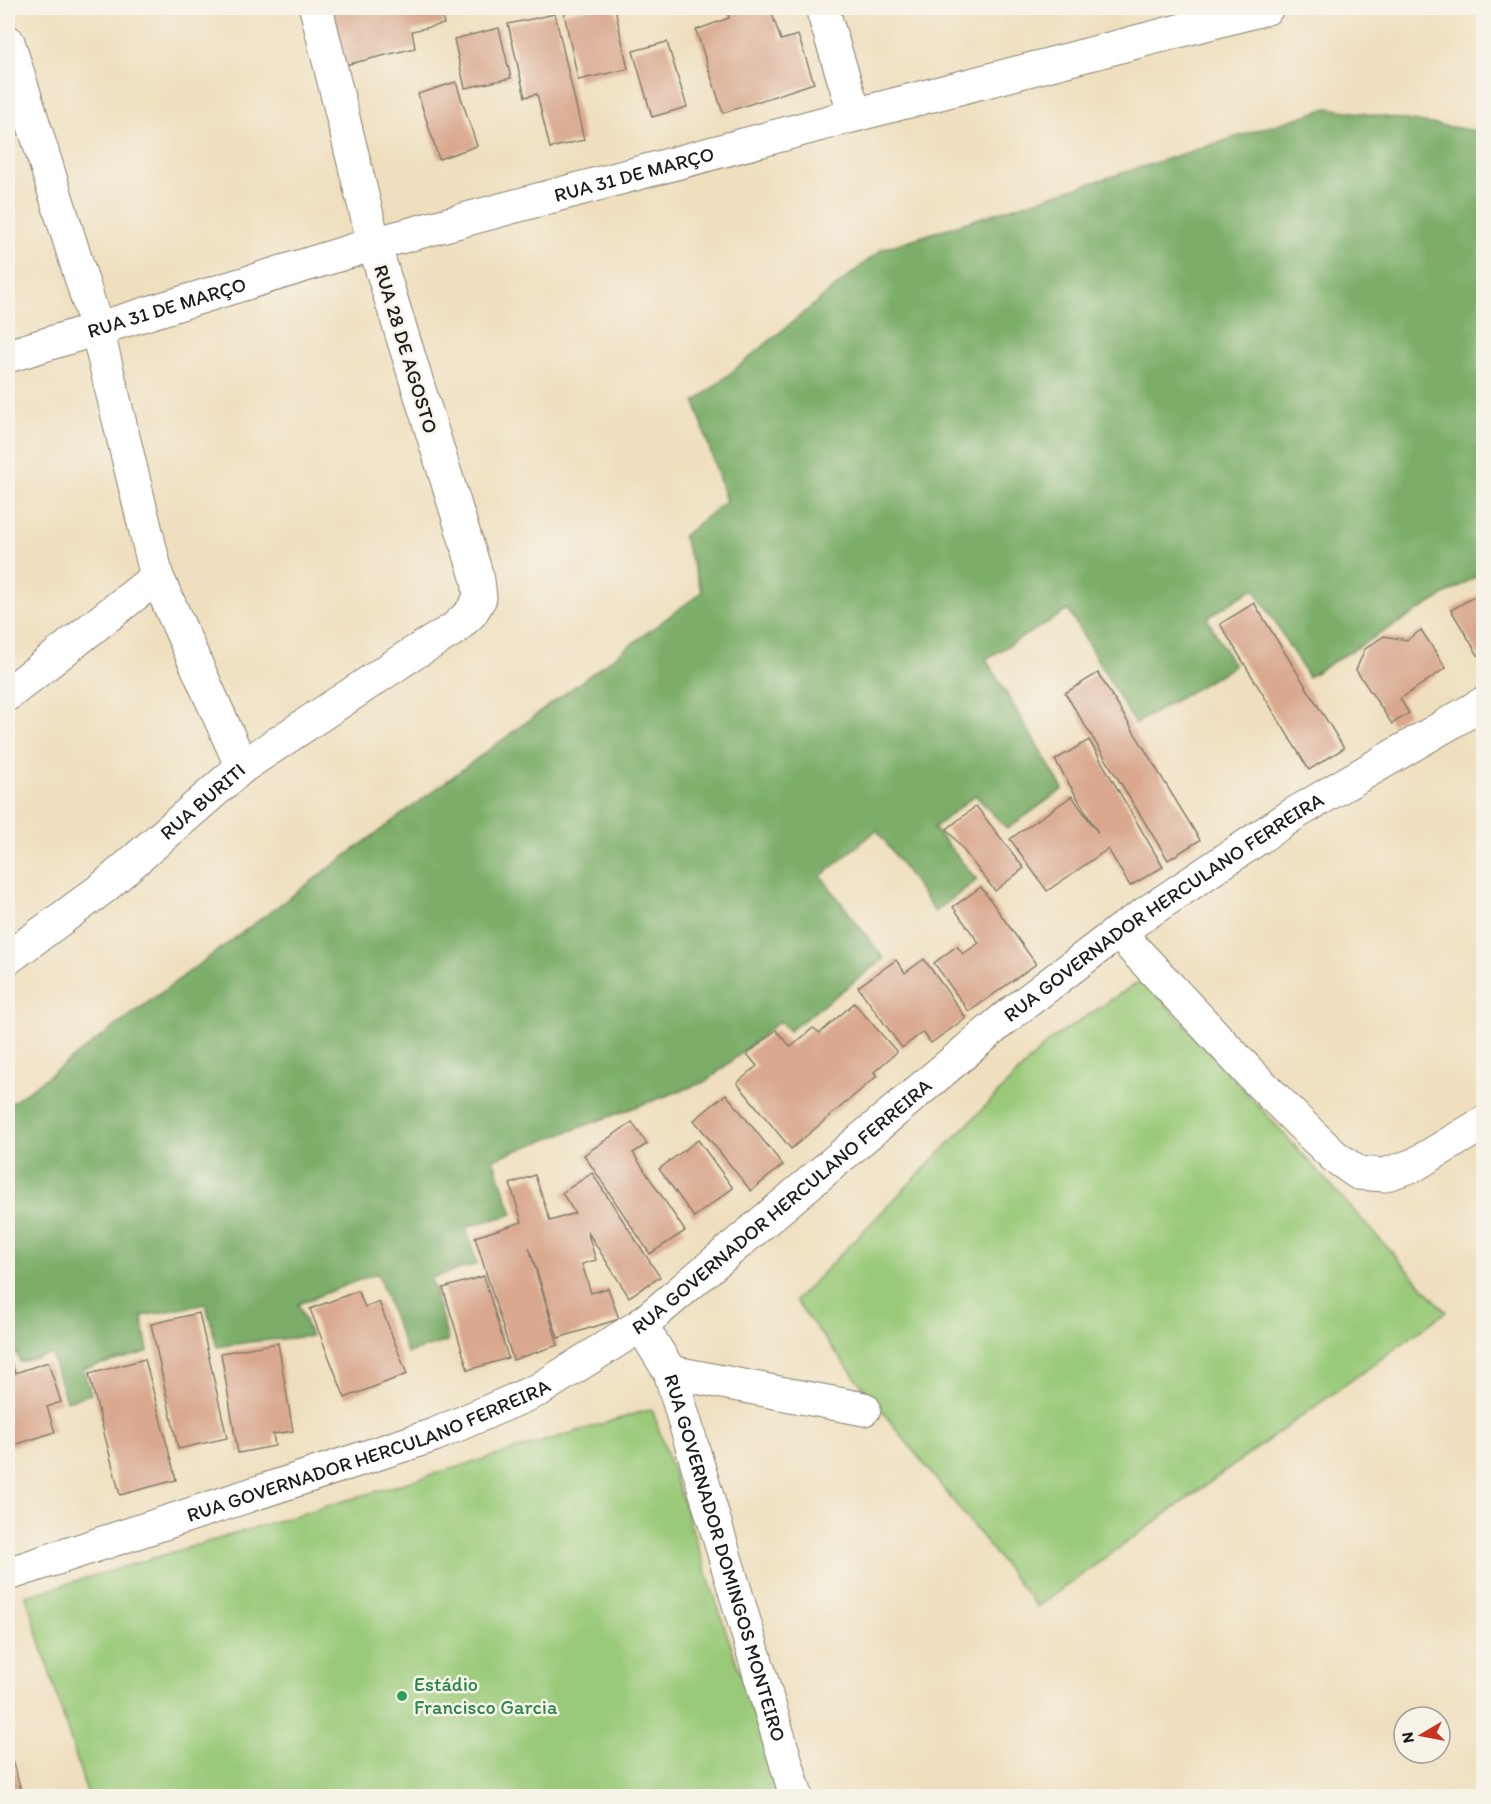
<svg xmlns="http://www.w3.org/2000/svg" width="1491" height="1804" font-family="Itim,sans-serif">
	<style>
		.green { fill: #9aca79; stroke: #5b734a; stroke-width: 1.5 }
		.forest { fill: #7bae69; stroke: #4c6542; stroke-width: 1.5 }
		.building { fill: #d9a88e }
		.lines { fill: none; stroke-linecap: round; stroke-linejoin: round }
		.minor-casing { stroke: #867e6d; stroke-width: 35 }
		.minor { stroke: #fff; stroke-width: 33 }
		.leisure-dot { fill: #2e9e5b; stroke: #f7f3e8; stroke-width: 2 }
		.labels { text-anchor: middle; stroke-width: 5; stroke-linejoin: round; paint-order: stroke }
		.street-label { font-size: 20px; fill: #1c1c1c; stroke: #f7f3e8 }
		.leisure-label { font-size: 20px; fill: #27864d; stroke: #f7f3e8; text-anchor: start }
	</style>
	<rect width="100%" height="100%" fill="#f7f3e8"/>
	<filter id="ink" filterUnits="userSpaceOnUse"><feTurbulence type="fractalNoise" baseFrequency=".0167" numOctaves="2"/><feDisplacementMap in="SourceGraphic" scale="12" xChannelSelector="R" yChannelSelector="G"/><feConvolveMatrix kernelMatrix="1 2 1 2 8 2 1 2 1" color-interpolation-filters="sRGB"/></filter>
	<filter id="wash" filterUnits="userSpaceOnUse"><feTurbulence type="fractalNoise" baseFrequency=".008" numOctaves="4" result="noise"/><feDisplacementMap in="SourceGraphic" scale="24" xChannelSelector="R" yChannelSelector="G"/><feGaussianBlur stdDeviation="1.35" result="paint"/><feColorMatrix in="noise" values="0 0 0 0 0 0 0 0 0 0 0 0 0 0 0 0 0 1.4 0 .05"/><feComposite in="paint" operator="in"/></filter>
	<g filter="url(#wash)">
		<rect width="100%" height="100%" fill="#efdfbe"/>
		<g class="green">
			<polygon points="1143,979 1446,1312 1037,1607 795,1301 1049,1041"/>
			<polygon points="652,1409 781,1796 88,1796 26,1596"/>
		</g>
		<polygon class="forest" points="1328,108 1483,132 1483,572 1308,677 1254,588 1207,618 1234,666 1135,724 1068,610 986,659 1063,789 1007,829 975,795 934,828 977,880 935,912 877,830 821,876 884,959 789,1031 780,1021 707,1081 493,1159 513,1214 466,1227 477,1264 431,1278 448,1341 407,1353 377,1273 298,1304 311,1336 250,1342 217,1347 206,1304 142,1316 148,1352 83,1369 91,1394 66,1401 51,1354 20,1362 17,1353 8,1356 8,1106 702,592 683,536 726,501 695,402 882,249"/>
		<g id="blocks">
			<g class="building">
				<polygon points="331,8 440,8 444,24 412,31 415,48 345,65"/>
				<polygon points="591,8 615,8 628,69 578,80 564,13"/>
				<polygon points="735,8 770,8 781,40 798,35 814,83 723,113 696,30 729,18 727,10"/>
				<polygon points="555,14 584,140 550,148 537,94 525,97 508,24"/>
				<polygon points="499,28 511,78 465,88 454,39"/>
				<polygon points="667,42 687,107 652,117 633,51"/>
				<polygon points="456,82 477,146 439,159 418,94"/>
				<polygon points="1484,591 1484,665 1451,610"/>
				<polygon points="1254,603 1344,748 1309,770 1220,624"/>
				<polygon points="1421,630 1446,668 1400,699 1409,713 1392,724 1356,670 1365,649 1384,636 1407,640"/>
				<polygon points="1098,673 1200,840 1168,860 1065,693"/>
				<polygon points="1089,740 1163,867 1130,886 1108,849 1047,891 1010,839 1072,796 1098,833 1055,760"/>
				<polygon points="976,806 1024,868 995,891 947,829"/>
				<polygon points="981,887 1036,964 969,1012 934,963 957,946 963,954 979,943 953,907"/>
				<polygon points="924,959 966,1018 931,1043 923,1032 902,1048 858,987 896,960 905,973"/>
				<polygon points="854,1003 897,1052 874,1072 877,1076 791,1149 737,1083 757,1066 747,1054 776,1030 791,1047 813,1028 820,1033"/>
				<polygon points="726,1094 783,1165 751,1191 694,1120"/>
				<polygon points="632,1122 647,1144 633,1153 685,1231 650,1254 584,1155"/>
				<polygon points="698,1140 733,1188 694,1217 659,1169"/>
				<polygon points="592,1173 660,1277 629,1297 587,1231 596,1260 582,1264 591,1293 608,1288 619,1319 558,1338 529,1247 558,1345 513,1360 475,1237 522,1222 510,1184 535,1175 550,1221 575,1213 562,1193"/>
				<polygon points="484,1276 508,1358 468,1370 443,1288"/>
				<polygon points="358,1291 365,1307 379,1302 407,1374 345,1398 310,1309"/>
				<polygon points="199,1313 227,1438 178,1449 151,1324"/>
				<polygon points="278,1343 293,1431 273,1434 275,1446 238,1453 221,1353"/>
				<polygon points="145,1359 176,1480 120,1495 89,1374"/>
				<polygon points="11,1360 15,1373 48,1362 61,1402 47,1407 55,1432 8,1447 8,1362"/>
				<polygon points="8,1747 23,1796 8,1796"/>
			</g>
		</g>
	</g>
	<g filter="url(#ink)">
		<use href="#blocks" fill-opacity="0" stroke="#867e6d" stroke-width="1.5"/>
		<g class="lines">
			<g class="minor-casing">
				<g id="minor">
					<polyline points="822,8 855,115"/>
					<polyline points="8,42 97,329 157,577 242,767"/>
					<path id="s1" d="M8,356L374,244L855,115L1267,8"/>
					<polyline points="8,694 157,577"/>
					<polyline points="1118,932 1249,1072 1310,1133 1334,1156 1358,1173 1384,1175 1414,1165 1484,1123"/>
					<path id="s2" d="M8,958L103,888L242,767L409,656L454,629L471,613L480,598L478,580L374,244L316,8"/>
					<path id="s3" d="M641,1325L670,1372L796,1796"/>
					<polyline points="670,1372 864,1409"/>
					<path id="s4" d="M8,1574L434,1435L540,1389L641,1325L1004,1019L1118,932L1294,814L1484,703"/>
				</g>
			</g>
			<use href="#minor" class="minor"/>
		</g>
	</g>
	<circle class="leisure-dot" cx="402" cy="1696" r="6"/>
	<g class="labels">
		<g class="street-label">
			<text dy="7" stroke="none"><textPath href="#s1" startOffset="652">RUA 31 DE MARÇO</textPath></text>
			<text dy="7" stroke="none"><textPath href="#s1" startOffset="166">RUA 31 DE MARÇO</textPath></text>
			<text transform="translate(406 349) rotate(73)" y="7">RUA 28 DE AGOSTO</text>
			<text dy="7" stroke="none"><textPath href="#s2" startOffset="250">RUA BURITI</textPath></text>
			<text dy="7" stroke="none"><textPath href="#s4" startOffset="1353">RUA GOVERNADOR HERCULANO FERREIRA</textPath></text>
			<text dy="7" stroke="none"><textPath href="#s4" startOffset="867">RUA GOVERNADOR HERCULANO FERREIRA</textPath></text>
			<text dy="7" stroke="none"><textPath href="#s4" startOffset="381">RUA GOVERNADOR HERCULANO FERREIRA</textPath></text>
			<text dy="7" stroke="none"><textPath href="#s3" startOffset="249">RUA GOVERNADOR DOMINGOS MONTEIRO</textPath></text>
		</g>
		<g class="leisure-label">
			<text x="414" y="1691">Estádio<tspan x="414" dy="23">Francisco Garcia</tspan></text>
		</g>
	</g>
	<rect width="1491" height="1804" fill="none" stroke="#f7f3e8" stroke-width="30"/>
	<g transform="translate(1422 1735) rotate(260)"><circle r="28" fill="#f7f3e8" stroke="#9f9d96" stroke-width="1.5"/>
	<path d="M0-4.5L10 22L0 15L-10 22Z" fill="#c8321e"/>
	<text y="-9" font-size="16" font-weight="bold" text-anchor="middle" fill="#1c1c1c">N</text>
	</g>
</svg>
